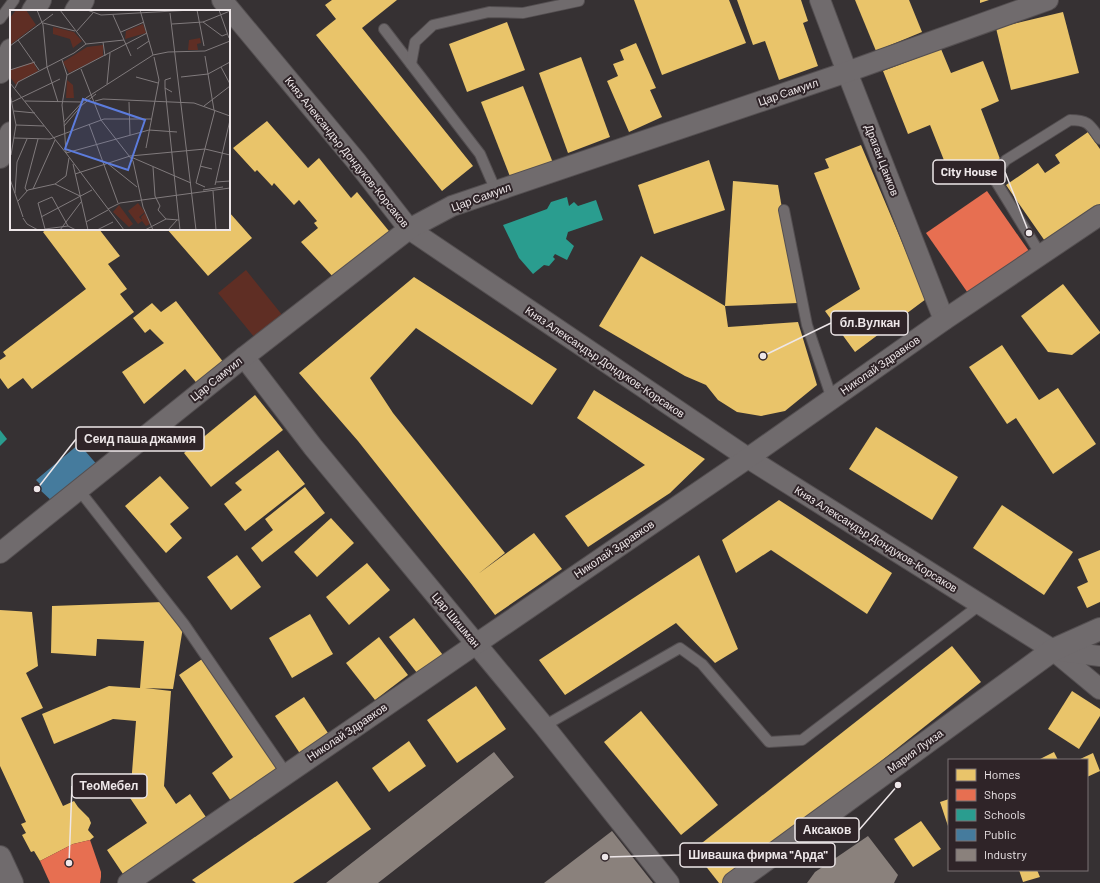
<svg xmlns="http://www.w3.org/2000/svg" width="1100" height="883" font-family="Barlow,sans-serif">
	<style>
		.green { fill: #5f2e24 }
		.homes { fill: #e9c46a }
		.shops { fill: #e76f51 }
		.schools { fill: #2a9d8f }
		.public { fill: #457b9d }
		.industry { fill: #8a817c }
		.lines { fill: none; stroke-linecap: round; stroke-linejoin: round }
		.lane-casing { stroke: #544f51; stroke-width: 12 }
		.street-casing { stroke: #544f51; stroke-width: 22 }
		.secondary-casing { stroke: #544f51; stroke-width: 24 }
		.lane { stroke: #706b6d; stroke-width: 10 }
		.street { stroke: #706b6d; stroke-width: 20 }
		.secondary { stroke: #706b6d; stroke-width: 22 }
		.labels { text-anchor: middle; stroke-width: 4; stroke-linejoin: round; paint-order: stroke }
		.street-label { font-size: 11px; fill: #eee7e9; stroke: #2f2428 }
		.inset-road { fill: none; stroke: #807a7c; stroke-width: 1 }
		.view { fill: #5c7cdd; fill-opacity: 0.15; stroke: #5c7cdd; stroke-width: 2 }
		.inset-edge { fill: none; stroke: #eee7e9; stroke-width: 2 }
		.leader { fill: none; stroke: #eee7e9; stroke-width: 1.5 }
		.callout-dot { fill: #eee7e9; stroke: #2f2428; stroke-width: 1.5 }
		.callout { fill: #2f2428; stroke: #eee7e9; stroke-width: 1.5 }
		.callout-label { font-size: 12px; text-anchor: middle; font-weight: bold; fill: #eee7e9 }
	</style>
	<rect width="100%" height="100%" fill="#363133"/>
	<polygon class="green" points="246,270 287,321 259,343 218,293"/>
	<g class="homes">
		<polygon points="332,0 397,0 362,28 473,166 442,191 316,35 336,19 325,5"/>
		<polygon points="634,0 729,0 746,43 662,75"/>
		<polygon points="737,0 801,0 808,21 803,23 818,66 779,80 765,41 753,45"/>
		<polygon points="855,0 909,0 922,32 876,51"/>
		<polygon points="980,0 989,0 980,3"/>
		<polygon points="1063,12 1079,73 1011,90 996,28"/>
		<polygon points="507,22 525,70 467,92 449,44"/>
		<polygon points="636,43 656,88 650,90 662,117 629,132 607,81 618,76 613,64 624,60 620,50"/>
		<polygon points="941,49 951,73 983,61 999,101 981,109 1000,159 951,178 930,125 908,134 883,71"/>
		<polygon points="581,57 610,137 568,153 539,73"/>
		<polygon points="523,86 553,163 511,179 481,102"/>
		<polygon points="267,121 308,168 319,158 351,198 357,192 393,236 335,279 301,242 318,228 314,223 317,221 299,200 294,205 274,183 272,186 257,170 255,172 233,148"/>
		<polygon points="1088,132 1100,149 1100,208 1047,244 1006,185 1038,163 1045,173 1060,163 1055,155"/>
		<polygon points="861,145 926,299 855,352 825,311 860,289 814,173 829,168 825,159"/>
		<polygon points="709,160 725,210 654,234 638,185"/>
		<polygon points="733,181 778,185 798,303 725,306"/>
		<polygon points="229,212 252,238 208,276 167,229 229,229"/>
		<polygon points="47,229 99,229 120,256 108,264 127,289 120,294 134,312 32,389 23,378 8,389 0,378 0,360 6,356 3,352 86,289 43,232"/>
		<polygon points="641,256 725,306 728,327 798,322 817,385 785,411 761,416 737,412 718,400 706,385 685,376 599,326"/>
		<polygon points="414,277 557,369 532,405 416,328 370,378 393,413 505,553 478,574 534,533 562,569 495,615 469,581 358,441 299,373"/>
		<polygon points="1063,284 1100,332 1100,333 1072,355 1048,352 1021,316"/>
		<polygon points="176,301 224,363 200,387 185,369 144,404 122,372 164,343 150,329 145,333 133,318 152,303 161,312"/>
		<polygon points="1002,345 1039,400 1058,388 1096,444 1053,474 1016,418 1007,424 969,367"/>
		<polygon points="594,390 705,459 670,493 588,547 565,516 645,465 577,418"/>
		<polygon points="255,395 283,430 211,487 184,453"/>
		<polygon points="876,427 958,477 932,520 849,469"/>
		<polygon points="278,450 305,484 245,531 224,504 242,490 235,483"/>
		<polygon points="160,476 189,508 170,524 182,538 166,553 125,506"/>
		<polygon points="305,487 325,513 262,562 251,548 273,530 265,519"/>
		<polygon points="779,500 892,573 867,614 771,550 736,573 722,540"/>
		<polygon points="1002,505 1073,552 1044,595 973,548"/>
		<polygon points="331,518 354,543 317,577 294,552"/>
		<polygon points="1100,550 1100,602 1087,608 1077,587 1088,582 1078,559"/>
		<polygon points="237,555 261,587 231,610 207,577"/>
		<polygon points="699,555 738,649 715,663 676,623 565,695 539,660"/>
		<polygon points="367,563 390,590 349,625 326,597"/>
		<polygon points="163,602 183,627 173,689 145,688 171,691 164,786 176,804 190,794 208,820 125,877 107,850 147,823 130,798 136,721 113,719 54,744 42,714 109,686 140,688 144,641 97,639 96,656 51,653 52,606"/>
		<polygon points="0,610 32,612 38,666 26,673 43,708 21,718 63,806 74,801 78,807 89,818 91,823 88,830 94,837 90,840 73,844 40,861 34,851 31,852 22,835 26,833 21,824 26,822 0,766"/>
		<polygon points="310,614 333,654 292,678 269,638"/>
		<polygon points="414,618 446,659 421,678 389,637"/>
		<polygon points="379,637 408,675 375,700 346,663"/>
		<polygon points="952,646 981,682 727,883 719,883 693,850"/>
		<polygon points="205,657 279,768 231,801 212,773 233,757 179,675"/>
		<polygon points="476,686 506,729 457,763 427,720"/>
		<polygon points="1072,691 1100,709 1100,716 1079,749 1048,729"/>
		<polygon points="304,697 330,736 301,755 275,716"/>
		<polygon points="641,711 718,805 681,835 604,742"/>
		<polygon points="409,741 426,766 389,792 372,768"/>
		<polygon points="1054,752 1058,760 1041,760 1040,759"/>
		<polygon points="1093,753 1100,771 1087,777 1087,760 1078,760"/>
		<polygon points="337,781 371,829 302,877 293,883 196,883 192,880"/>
		<polygon points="949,799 949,829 940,802"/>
		<polygon points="921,821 941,849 913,867 894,839"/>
		<polygon points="1019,870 1037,870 1040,877 1023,882"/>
	</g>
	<g class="shops">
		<polygon points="987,191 1031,254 970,296 926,233"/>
		<polygon points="90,840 101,872 101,877 100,883 50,883 40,861 73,844"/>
	</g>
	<g class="schools">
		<polygon points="567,197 569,206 574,202 578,206 596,200 603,220 568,232 566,239 574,246 567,260 555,254 553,257 555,259 549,266 544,265 533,274 519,258 503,225 547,209 551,202"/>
		<polygon points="0,430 7,439 0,446"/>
	</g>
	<polygon class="public" points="79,444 100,468 55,504 38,488 41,485 36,480"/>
	<g class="industry">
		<polygon points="494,752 514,777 456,822 378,883 326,883"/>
		<polygon points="612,831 653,883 544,883"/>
		<polygon points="868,836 898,875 894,883 807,883 815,872"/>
	</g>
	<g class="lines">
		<g class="lane-casing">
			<g id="lane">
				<polyline points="0,19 14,0"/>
				<polyline points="384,29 480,154 496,191"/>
				<polyline points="411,64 415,42 433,25 489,12 523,13 579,1 578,0"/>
				<polyline points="784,210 807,325 832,399"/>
				<path d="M1041,255L995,180L998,170L1006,160L1070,120C1089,120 1090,125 1100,139"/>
				<polyline points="79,490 184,624 286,773"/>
				<polyline points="544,726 680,648 702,664 769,742 802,740 981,604"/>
			</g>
		</g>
		<g class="street-casing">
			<g id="street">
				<polyline points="222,0 356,161 409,229 748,458 1053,650 1100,689"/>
				<polyline points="820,0 847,72 944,320"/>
				<polyline points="244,357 313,447 544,726 669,883"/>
				<polyline points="0,553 244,357 409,229 452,206 847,72 1048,0"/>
				<polyline points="1053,650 1100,656"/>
				<polyline points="128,883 476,644 748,458 944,320 1100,215"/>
			</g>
		</g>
		<g class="secondary-casing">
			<g id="secondary">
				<polyline points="33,11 40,0"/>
				<polyline points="76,11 83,0"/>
				<polyline points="0,72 11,50"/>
				<polyline points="0,157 11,133"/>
				<polyline points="0,857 12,883"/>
				<polyline points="734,883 1053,650 1100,629"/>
			</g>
		</g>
		<use href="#lane" class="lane"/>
		<use href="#street" class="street"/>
		<use href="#secondary" class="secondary"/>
	</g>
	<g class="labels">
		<g class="street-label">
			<text transform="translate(788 92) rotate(-19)" y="4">Цар Самуил</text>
			<text transform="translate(347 152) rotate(51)" y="4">Княз Александър Дондуков-Корсаков</text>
			<text transform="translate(882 160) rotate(69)" y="4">Драган Цанков</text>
			<text transform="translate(481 197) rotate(-20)" y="4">Цар Самуил</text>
			<text transform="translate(605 362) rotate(34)" y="4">Княз Александър Дондуков-Корсаков</text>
			<text transform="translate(880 365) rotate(-35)" y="4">Николай Здравков</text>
			<text transform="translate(216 379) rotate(-39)" y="4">Цар Самуил</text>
			<text transform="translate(876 539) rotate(32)" y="4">Княз Александър Дондуков-Корсаков</text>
			<text transform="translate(614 549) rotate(-34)" y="4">Николай Здравков</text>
			<text transform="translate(456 620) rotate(50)" y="4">Цар Шишман</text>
			<text transform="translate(347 732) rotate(-34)" y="4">Николай Здравков</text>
			<text transform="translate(915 751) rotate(-36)" y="4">Мария Луиза</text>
		</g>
	</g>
	<g transform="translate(10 10)">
		<rect width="220" height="220" fill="#363133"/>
		<path d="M6,0H16L26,15L0,35V8ZM133,14L136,23L115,29L116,21ZM43,17L64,22L72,31L63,38L60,29L43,24ZM190,28L191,33L187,34L188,40H178L179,30ZM93,35V46L59,63L53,52L77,37ZM23,52L28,61L8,72L6,75L0,67V60ZM57,70L63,75L64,88H56ZM128,193L135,202L129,207L132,210L131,207L135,203L140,214L136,216L132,211L128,214L118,201ZM109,195L123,214L119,217L103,202Z" fill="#5f2e24"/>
		<path class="inset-road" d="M27,0L33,15L37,57L48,92M50,0L76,34M77,0L91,5L182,0M130,0L143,45M187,0L194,36M209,0L219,28M160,3L186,220M103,5L121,46M193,12L212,26L217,24M33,13L65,21M162,14L193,12L220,1M66,22L83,3M111,22L134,12M8,30L29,60M93,32L95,46M76,34L114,30M0,36L43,4M127,39L139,31M195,46L204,100M52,50L57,65M211,57L220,74M71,59L91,110L123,151L133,197L143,220M0,60L25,52M126,67L148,73M171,67L198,64L220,52M161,68L155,70V78L162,82M0,73L56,143M97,74L100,43M5,78L8,72L64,43L76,34M155,78L170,220M0,84L6,115L1,145M15,91L72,92M85,91L93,89L184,93L220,106M2,92L50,69M119,92L120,125M194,96L220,76M4,101L25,103M54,112L52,95L57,65L137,23M79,114L108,193M6,115L34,116M54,116L72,95L86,84M4,128L40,129L94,109H141M136,138L149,70L144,47M56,143L139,120L167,122M121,147L181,173M97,153L127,177M63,154L78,220M190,156L202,159M143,157L145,186L150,196L148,200L156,209M65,164L120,146L195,139L220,145M0,169L13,207M206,172L220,171M45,174L70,186M205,175L220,110M195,177L186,173L205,100M23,179L45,130M193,180L213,177M17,181L15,178L28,129M203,181L206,220M5,183L7,152L17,129M8,191L18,180L45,174L56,166L59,148M98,199L110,193L220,178M31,207L82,180M13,208L17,214L28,220M76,212L98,200M58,216L42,187L28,193L35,219L58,216L66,220M50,220L71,192M87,220L103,212M114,220L56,143L54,112L76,88L143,45L158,42L195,41L220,31M135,220L156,209L169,210M158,220L167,210"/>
		<path class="view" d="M73,89L135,110L118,160L55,139Z"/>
		<rect width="220" height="220" class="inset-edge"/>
	</g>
	<path class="leader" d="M1029 233L1005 172M763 356L831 323M37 489L76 439M69 863L72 786M898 785L859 830M605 857L680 855"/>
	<g class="callout-dot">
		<circle cx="1029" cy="233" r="4"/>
		<circle cx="763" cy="356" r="4"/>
		<circle cx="37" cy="489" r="4"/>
		<circle cx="69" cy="863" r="4"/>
		<circle cx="898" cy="785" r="4"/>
		<circle cx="605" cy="857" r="4"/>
	</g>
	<g class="callout">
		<rect x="933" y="160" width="72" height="24" rx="4"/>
		<rect x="831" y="311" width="77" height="24" rx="4"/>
		<rect x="76" y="427" width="128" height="24" rx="4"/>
		<rect x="72" y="774" width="75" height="24" rx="4"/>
		<rect x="795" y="818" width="64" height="24" rx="4"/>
		<rect x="680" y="843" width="155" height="24" rx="4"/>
	</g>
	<g class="callout-label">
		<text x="969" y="176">City House</text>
		<text x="870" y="327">бл.Вулкан</text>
		<text x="140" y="443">Сеид паша джамия</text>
		<text x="109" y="790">ТеоМебел</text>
		<text x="827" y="834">Аксаков</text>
		<text x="758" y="859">Шивашка фирма ''Арда''</text>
	</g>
	<rect x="948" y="759" width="140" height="112" fill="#2f2428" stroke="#7b7275"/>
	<rect x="956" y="769" width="20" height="12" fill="#e9c46a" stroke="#7b7275"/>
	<text x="984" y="779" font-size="12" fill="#eee7e9">Homes</text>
	<rect x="956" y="789" width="20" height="12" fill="#e76f51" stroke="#7b7275"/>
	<text x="984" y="799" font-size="12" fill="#eee7e9">Shops</text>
	<rect x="956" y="809" width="20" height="12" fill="#2a9d8f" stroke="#7b7275"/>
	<text x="984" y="819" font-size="12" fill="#eee7e9">Schools</text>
	<rect x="956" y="829" width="20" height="12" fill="#457b9d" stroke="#7b7275"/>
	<text x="984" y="839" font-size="12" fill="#eee7e9">Public</text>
	<rect x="956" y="849" width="20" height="12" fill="#8a817c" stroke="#7b7275"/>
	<text x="984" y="859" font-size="12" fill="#eee7e9">Industry</text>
</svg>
